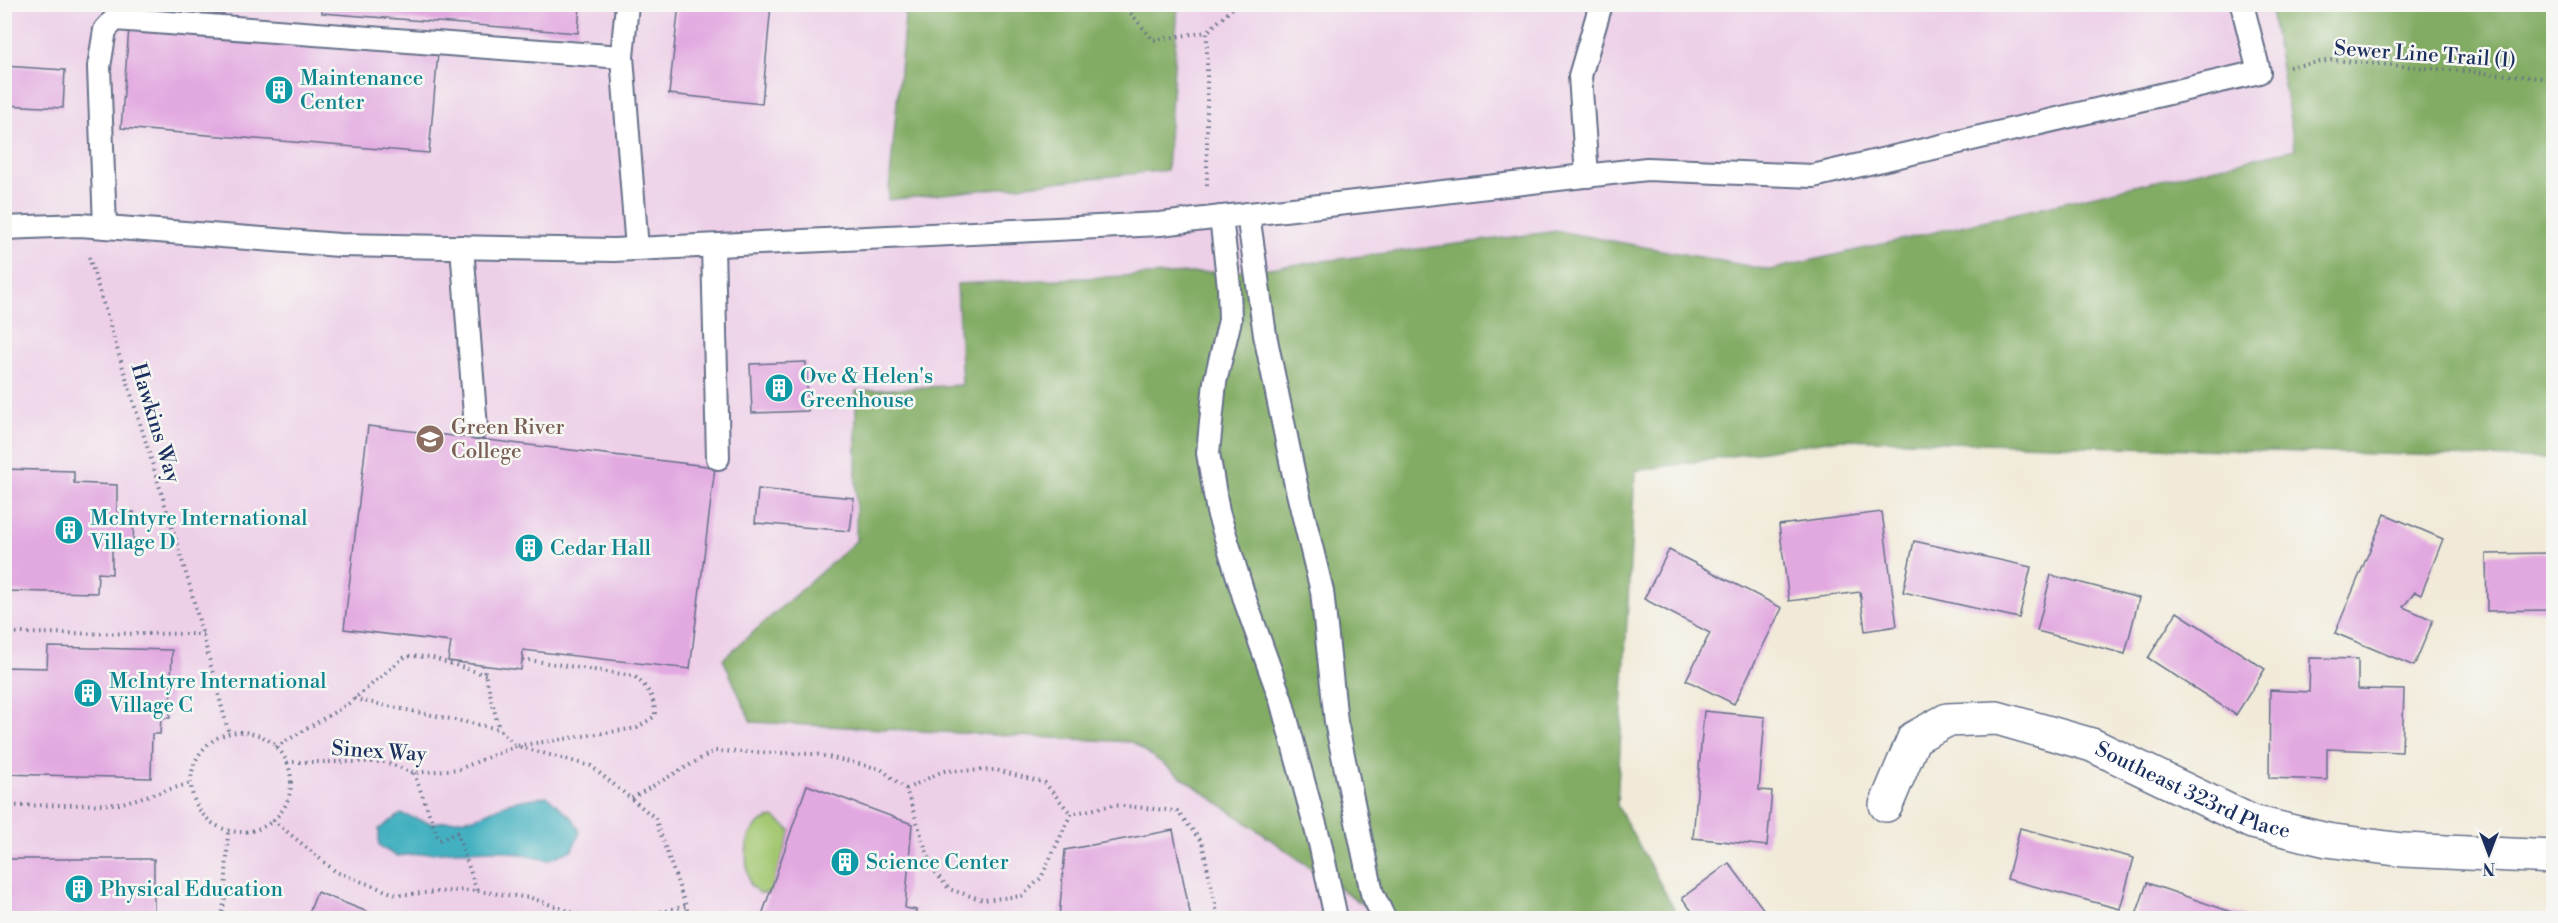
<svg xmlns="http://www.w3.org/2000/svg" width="2558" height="923" font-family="'Libre Bodoni',serif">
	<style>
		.built { fill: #edd0e8 }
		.green { fill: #a3c771; stroke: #5f7b68; stroke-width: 1.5 }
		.forest { fill: #82ac63; stroke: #4e6e60; stroke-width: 1.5 }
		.water { fill: #43b0c0; stroke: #2f708f; stroke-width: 1.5 }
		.building { fill: #e2a9e0 }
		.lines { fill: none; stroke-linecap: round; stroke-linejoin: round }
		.service-casing { stroke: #667089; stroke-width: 26 }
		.minor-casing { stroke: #667089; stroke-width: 36 }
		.path { stroke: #667089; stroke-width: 4; stroke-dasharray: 1.5 4.5; stroke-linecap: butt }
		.service { stroke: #fff; stroke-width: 22 }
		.minor { stroke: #fff; stroke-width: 33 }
		.labels { text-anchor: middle; stroke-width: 5; stroke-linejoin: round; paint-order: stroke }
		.street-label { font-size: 21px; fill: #1b2f5e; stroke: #f6f6f2 }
		.culture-label { font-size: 21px; fill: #0d838f; stroke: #f6f6f2; text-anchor: start }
		.education-label { font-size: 21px; fill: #785e54; stroke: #f6f6f2; text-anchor: start }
	</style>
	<rect width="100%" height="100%" fill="#f6f6f2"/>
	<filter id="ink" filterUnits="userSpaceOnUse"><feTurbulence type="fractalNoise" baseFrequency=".0167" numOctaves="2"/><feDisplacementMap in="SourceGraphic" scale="12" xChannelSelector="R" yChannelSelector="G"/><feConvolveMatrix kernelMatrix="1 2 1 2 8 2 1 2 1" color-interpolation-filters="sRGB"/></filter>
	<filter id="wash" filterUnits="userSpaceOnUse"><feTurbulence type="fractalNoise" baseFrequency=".008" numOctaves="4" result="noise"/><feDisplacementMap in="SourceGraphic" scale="24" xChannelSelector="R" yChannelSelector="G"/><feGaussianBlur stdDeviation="1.35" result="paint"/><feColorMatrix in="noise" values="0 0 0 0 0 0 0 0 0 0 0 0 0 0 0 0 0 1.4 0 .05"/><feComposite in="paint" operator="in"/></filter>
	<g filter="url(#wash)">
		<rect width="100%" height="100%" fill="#f1ead8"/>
		<polygon class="built" points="5,5 906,5 888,200 1167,170 1178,5 2270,5 2296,149 1770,270 1558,231 1253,270 957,284 962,385 856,391 856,541 723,658 751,722 1132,742 1382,918 5,918"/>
		<path class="green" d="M774,817L791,831L770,893H760L750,885C744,857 741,825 774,817Z"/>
		<g class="forest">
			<polygon points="906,5 1178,5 1167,170 888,200"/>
			<polygon points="2270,5 2553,5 2553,459 1840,439 1635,471 1617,805 1679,918 1382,918 1132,742 751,722 723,659 856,541 856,391 962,385 957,284 1253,270 1558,231 1770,270 2295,149"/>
		</g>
		<polygon class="water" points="547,796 573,819 580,832 572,850 548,860 499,850 454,851 396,856 379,846 379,829 401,814 431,823 474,818 511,802"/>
		<g id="blocks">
			<g class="building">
				<polygon points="125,4 146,4 138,15"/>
				<polygon points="322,4 580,4 578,33 322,13"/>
				<polygon points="679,4 771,4 762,104 669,94"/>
				<polygon points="129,28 438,53 429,153 121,128"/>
				<polygon points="4,66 65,70 63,108 4,105"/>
				<polygon points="806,362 808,411 752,413 750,364"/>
				<polygon points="368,426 715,467 690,669 523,650 521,670 448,661 451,642 344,629"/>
				<polygon points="4,469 74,471 74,483 117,485 117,511 134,512 133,548 112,548 112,574 98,573 97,593 4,591"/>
				<polygon points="758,489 854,498 850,531 755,523"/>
				<polygon points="1882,512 1897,626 1865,631 1860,592 1789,601 1779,525"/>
				<polygon points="2385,514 2443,539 2421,595 2415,592 2403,607 2433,620 2414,666 2335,633"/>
				<polygon points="1914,541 2031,567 2019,618 1903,592"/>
				<polygon points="1669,550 1782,608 1734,704 1686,680 1710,633 1644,599"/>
				<polygon points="2554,553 2554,610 2487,611 2486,554"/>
				<polygon points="2051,575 2139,598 2125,654 2037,631"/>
				<polygon points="2177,612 2265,669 2236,715 2148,658"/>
				<polygon points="48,647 172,650 170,718 161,718 160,734 152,734 151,778 4,774 4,667 47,668"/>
				<polygon points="2310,658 2358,659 2358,689 2404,690 2402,752 2327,749 2327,780 2269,778 2270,690 2309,692"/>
				<polygon points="1704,711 1765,717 1759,790 1772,791 1767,846 1693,838"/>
				<polygon points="807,785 912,824 905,908 916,910 916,918 761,918"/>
				<polygon points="2020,828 2134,858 2120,909 2007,879"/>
				<polygon points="1173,830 1191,918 1059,918 1065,850"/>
				<rect x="4" y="859" width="150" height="59"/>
				<polygon points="1729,863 1770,918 1697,918 1682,898"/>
				<polygon points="2147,883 2246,917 2245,918 2135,918"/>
				<polygon points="317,892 383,918 307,918"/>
			</g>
		</g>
	</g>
	<g filter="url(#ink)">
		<use href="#blocks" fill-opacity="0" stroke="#667089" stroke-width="1.5"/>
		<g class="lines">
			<g class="service-casing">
				<g id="service">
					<polyline points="622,57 627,4"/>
					<polyline points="1587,176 1580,76 1601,4"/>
					<polyline points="1248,214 1265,335 1296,485 1322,591 1336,722 1372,893 1384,918"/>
					<polyline points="1221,217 1229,287 1230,320 1215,382 1208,453 1218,512 1246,603 1281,700 1320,843 1336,918"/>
					<polyline points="105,227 99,67 105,30 115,19 622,57 637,249"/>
					<polyline points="4,228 80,225 339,245 614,250 1160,224 1647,169 1813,176 2259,72 2242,4"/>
					<polyline points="713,246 718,458"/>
					<polyline points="462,247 476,428"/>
				</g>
			</g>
			<g class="minor-casing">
				<g id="minor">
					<path id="s1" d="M1886,805L1914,738L1947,720L1997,718L2092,745L2252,822L2327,840L2403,850L2554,857"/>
				</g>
			</g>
			<g class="path">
				<polyline points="1123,4 1153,40 1207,32"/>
				<polyline points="2289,67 2332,60 2554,79"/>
				<polyline points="1207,185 1207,32 1237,4"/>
				<polyline points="89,257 189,583 229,734"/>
				<polyline points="4,633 203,634"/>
				<polyline points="483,665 499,729"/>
				<path d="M354,699L499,729L516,746L637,728L655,716C655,697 648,688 634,676L522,659"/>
				<circle cx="241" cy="782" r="50"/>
				<polyline points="276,747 348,704 406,656 430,657 486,675"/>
				<polyline points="287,762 385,762 414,773 459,769 516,746 591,766 655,818 690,918"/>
				<polyline points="414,773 439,840 457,833 477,891"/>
				<polyline points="906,789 943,771 996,770 1045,783 1071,814"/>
				<polyline points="632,798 714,751 815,754 881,769 906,789 932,868 949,889 983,900 1022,896 1041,878 1071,814 1113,805 1177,811 1202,842 1218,918"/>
				<polyline points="4,806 119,804 191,783"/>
				<polyline points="273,820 336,872 397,895 464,890 477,891 531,898 589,918"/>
				<polyline points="221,918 225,898 228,831"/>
				<polyline points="631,918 687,906"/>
			</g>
			<use href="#service" class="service"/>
			<use href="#minor" class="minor"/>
		</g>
	</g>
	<defs>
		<g id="building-disc" transform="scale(1.5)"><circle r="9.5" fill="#0f9aa8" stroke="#f6f6f2"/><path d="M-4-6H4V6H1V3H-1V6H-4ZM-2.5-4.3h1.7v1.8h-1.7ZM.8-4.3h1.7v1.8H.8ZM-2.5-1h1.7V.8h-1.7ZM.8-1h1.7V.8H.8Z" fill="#fff"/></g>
		<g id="university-disc" transform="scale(1.5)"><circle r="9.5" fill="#8d6e63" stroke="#f6f6f2"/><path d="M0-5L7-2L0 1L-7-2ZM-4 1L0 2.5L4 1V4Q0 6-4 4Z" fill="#fff"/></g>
	</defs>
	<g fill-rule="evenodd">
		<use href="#building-disc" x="279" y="90"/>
		<use href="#building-disc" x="779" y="388"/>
		<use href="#university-disc" x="430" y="439"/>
		<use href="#building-disc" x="69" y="530"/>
		<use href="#building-disc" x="529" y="548"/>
		<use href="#building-disc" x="88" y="693"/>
		<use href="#building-disc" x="845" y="862"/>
		<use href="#building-disc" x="79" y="889"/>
	</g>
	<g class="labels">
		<g class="street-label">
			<text transform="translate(2425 54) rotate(4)" y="7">Sewer Line Trail (1)</text>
			<text transform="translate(156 423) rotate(73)" y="7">Hawkins Way</text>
			<text transform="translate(379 751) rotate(4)" y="7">Sinex Way</text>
			<text dy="7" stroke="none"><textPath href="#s1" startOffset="370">Southeast 323rd Place</textPath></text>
		</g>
		<g class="culture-label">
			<text x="300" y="85">Maintenance<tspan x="300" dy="24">Center</tspan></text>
			<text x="800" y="383">Ove &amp; Helen's<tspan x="800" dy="24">Greenhouse</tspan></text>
			<text x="90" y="525">McIntyre International<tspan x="90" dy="24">Village D</tspan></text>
			<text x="550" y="555">Cedar Hall</text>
			<text x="109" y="688">McIntyre International<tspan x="109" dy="24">Village C</tspan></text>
			<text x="866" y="869">Science Center</text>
			<text x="100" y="896">Physical Education</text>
		</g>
		<g class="education-label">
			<text x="451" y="434">Green River<tspan x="451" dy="24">College</tspan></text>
		</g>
	</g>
	<rect width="2558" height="923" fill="none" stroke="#f6f6f2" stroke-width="24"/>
	<g transform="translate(2489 854) rotate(180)" stroke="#f6f6f2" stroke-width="4.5" paint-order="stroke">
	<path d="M0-4.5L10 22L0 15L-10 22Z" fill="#1b2f5e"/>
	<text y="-9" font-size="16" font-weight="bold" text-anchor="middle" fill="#1b2f5e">N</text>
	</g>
</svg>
